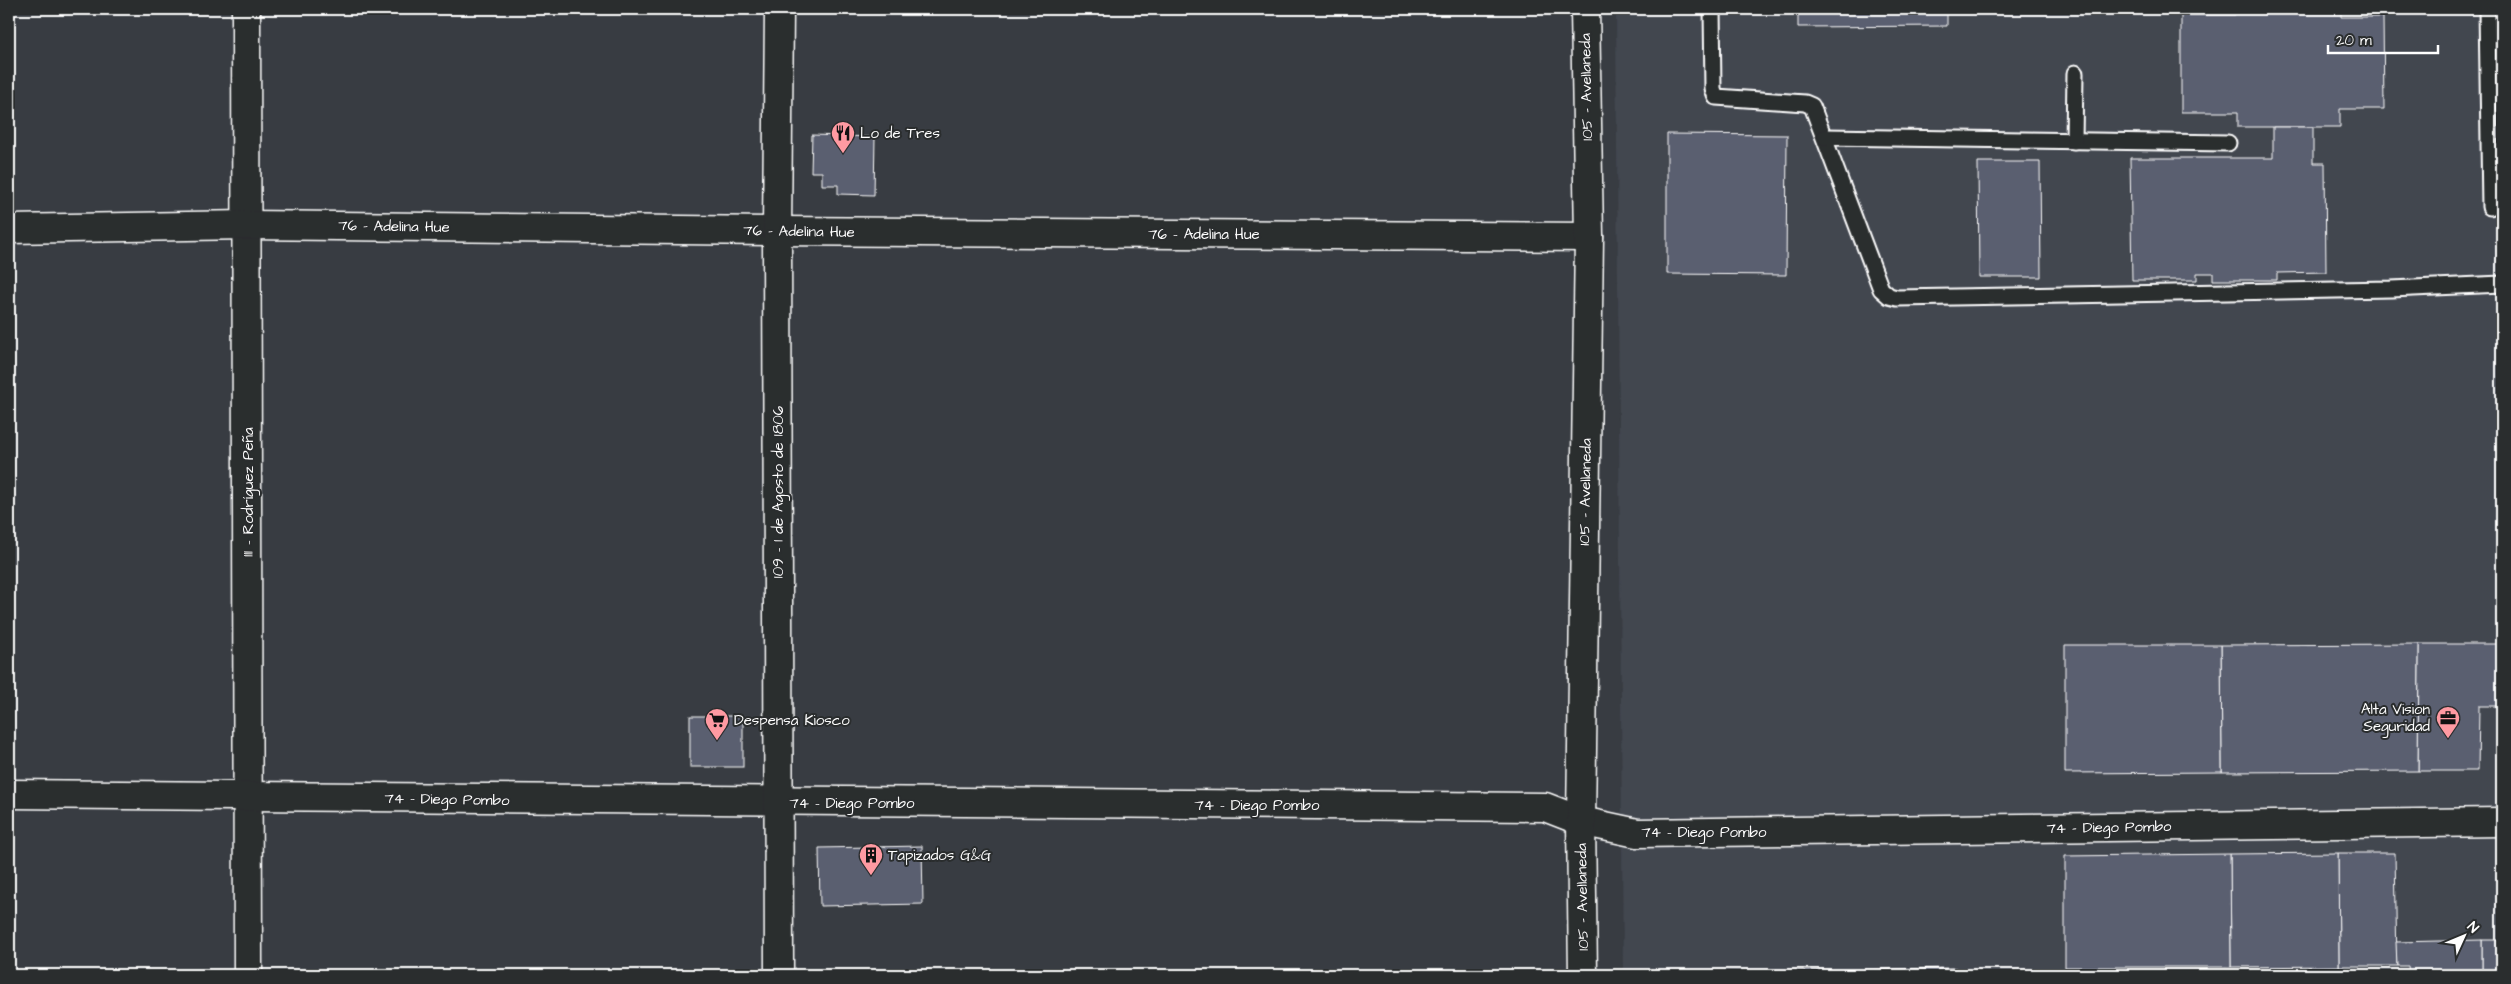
<svg xmlns="http://www.w3.org/2000/svg" width="2511" height="984" font-family="'Architects Daughter',sans-serif">
	<style>
		.built { fill: #424650 }
		.building { fill: #5a5e6f; stroke: #fff }
		.lines { fill: none; stroke-linecap: round; stroke-linejoin: round }
		.service-casing { stroke: #fff; stroke-width: 19 }
		.minor-casing { stroke: #fff; stroke-width: 31 }
		.service { stroke: #2a2d2e; stroke-width: 15 }
		.minor { stroke: #2a2d2e; stroke-width: 28 }
		.labels { text-anchor: middle; stroke-width: 4; stroke-linejoin: round; paint-order: stroke }
		.street-label { font-size: 15px; fill: #fff; stroke: #2a2d2e }
		.poi-label { font-size: 15px; fill: #fff; stroke: #2a2d2e; text-anchor: start }
	</style>
	<rect width="100%" height="100%" fill="#383c42"/>
	<filter id="ink" filterUnits="userSpaceOnUse"><feTurbulence type="fractalNoise" baseFrequency=".02" numOctaves="2"/><feDisplacementMap in="SourceGraphic" scale="10" xChannelSelector="R" yChannelSelector="G"/><feConvolveMatrix kernelMatrix="1 2 1 2 8 2 1 2 1" color-interpolation-filters="sRGB"/></filter>
	<g filter="url(#ink)">
		<polygon class="built" points="1616,9 2502,9 2502,975 1623,975"/>
		<g class="building">
			<polygon points="1798,9 1947,9 1947,26 1798,27"/>
			<polygon points="2235,9 2341,9 2341,17 2383,17 2384,109 2340,109 2340,127 2238,127 2238,112 2181,112 2181,15 2235,15"/>
			<polygon points="2273,127 2313,127 2313,163 2325,163 2326,272 2277,273 2277,280 2213,280 2213,273 2197,273 2197,280 2132,280 2130,158 2273,158"/>
			<polygon points="1667,134 1787,135 1786,275 1667,274"/>
			<polygon points="812,135 875,137 874,195 838,194 838,185 822,185 822,172 811,172"/>
			<polygon points="1978,162 2040,162 2041,277 1979,277"/>
			<polygon points="2419,644 2502,644 2502,706 2479,706 2478,771 2418,771"/>
			<polygon points="2419,644 2418,771 2222,772 2221,645"/>
			<polygon points="2065,645 2221,645 2222,772 2065,773"/>
			<rect x="690" y="716" width="53" height="51"/>
			<polygon points="922,846 923,904 820,906 819,848"/>
			<polygon points="2338,853 2395,853 2397,966 2339,966"/>
			<polygon points="2338,853 2339,966 2231,967 2230,854"/>
			<polygon points="2230,854 2231,967 2065,967 2065,856"/>
			<rect x="2482" y="940" width="20" height="35"/>
			<polygon points="2482,940 2482,975 2409,975 2408,966 2397,966 2396,942"/>
			<polygon points="1956,968 1956,975 1629,975 1629,974"/>
		</g>
		<g class="lines">
			<g class="service-casing">
				<g id="service">
					<polyline points="1712,9 1713,89 1716,97 1805,103 1812,106 1881,289 1889,296 1897,298 2391,289 2502,284"/>
					<polyline points="2487,9 2490,207"/>
					<polyline points="1825,137 2228,143"/>
					<polyline points="2074,141 2075,73"/>
				</g>
			</g>
			<g class="minor-casing">
				<g id="minor">
					<polyline points="246,9 248,975"/>
					<polyline points="9,229 247,225 777,231 1589,237"/>
					<polyline points="9,794 1545,807 1581,821 1637,833 2502,822"/>
					<polyline points="779,975 777,231 779,9"/>
					<polyline points="1583,975 1581,821 1589,237 1585,9"/>
				</g>
			</g>
			<use href="#service" class="service"/>
			<use href="#minor" class="minor"/>
		</g>
	</g>
	<defs>
		<g id="restaurant-pin" transform="scale(1.25)"><path d="M0 17L-7.5 6A9.5 9.5 0 1 1 7.5 6Z" fill="#ff9aa2" stroke="#2a2d2e"/><path d="M-5-6h1v4h1v-4h1v4h1v-4h1v5L-1.5 .5V6h-2V.5L-5-1ZM5-6V6H3V1.5H1.5Q1.5-4 5-6Z" fill="#111"/></g>
		<g id="office-pin" transform="scale(1.25)"><path d="M0 17L-7.5 6A9.5 9.5 0 1 1 7.5 6Z" fill="#ff9aa2" stroke="#2a2d2e"/><path d="M-6-3h4V-5.5h4V-3h4V5H-6ZM-1-4.5V-3h2v-1.5ZM-6 0V1H6V0Z" fill="#111"/></g>
		<g id="supermarket-pin" transform="scale(1.25)"><path d="M0 17L-7.5 6A9.5 9.5 0 1 1 7.5 6Z" fill="#ff9aa2" stroke="#2a2d2e"/><path d="M-6-5.5h2.5l.6 2H6L4.5 2H-2.5L-4.4-4H-6ZM-1.5 3.2a1.3 1.3 0 1 0 .1 0ZM3 3.2a1.3 1.3 0 1 0 .1 0Z" fill="#111"/></g>
		<g id="building-pin" transform="scale(1.25)"><path d="M0 17L-7.5 6A9.5 9.5 0 1 1 7.5 6Z" fill="#ff9aa2" stroke="#2a2d2e"/><path d="M-4-6H4V6H1V3H-1V6H-4ZM-2.5-4.3h1.7v1.8h-1.7ZM.8-4.3h1.7v1.8H.8ZM-2.5-1h1.7V.8h-1.7ZM.8-1h1.7V.8H.8Z" fill="#111"/></g>
	</defs>
	<g fill-rule="evenodd">
		<use href="#restaurant-pin" x="843" y="133"/>
		<use href="#office-pin" x="2448" y="718"/>
		<use href="#supermarket-pin" x="717" y="720"/>
		<use href="#building-pin" x="871" y="855"/>
	</g>
	<g class="labels">
		<g class="street-label">
			<text transform="translate(1586 87) rotate(-91)" y="5">105 - Avellaneda</text>
			<text transform="translate(394 226) rotate(1)" y="5">76 - Adelina Hue</text>
			<text transform="translate(799 231) rotate(1)" y="5">76 - Adelina Hue</text>
			<text x="1204" y="239">76 - Adelina Hue</text>
			<text transform="translate(248 492) rotate(-90)" y="5">111 - Rodríguez Peña</text>
			<text transform="translate(778 492) rotate(-90)" y="5">109 - 1 de Agosto de 1806</text>
			<text transform="translate(1585 492) rotate(-89)" y="5">105 - Avellaneda</text>
			<text transform="translate(447 799) rotate(1)" y="5">74 - Diego Pombo</text>
			<text x="852" y="808">74 - Diego Pombo</text>
			<text x="1257" y="810">74 - Diego Pombo</text>
			<text transform="translate(2109 827) rotate(-1)" y="5">74 - Diego Pombo</text>
			<text x="1704" y="837">74 - Diego Pombo</text>
			<text transform="translate(1582 897) rotate(-91)" y="5">105 - Avellaneda</text>
		</g>
		<g class="poi-label">
			<text x="860" y="138">Lo de Tres</text>
			<text x="2430" y="714" text-anchor="end">Alta Vision<tspan x="2430" dy="17">Seguridad</tspan></text>
			<text x="734" y="725">Despensa Kiosco</text>
			<text x="888" y="860">Tapizados G&amp;G</text>
		</g>
	</g>
	<rect width="2511" height="984" fill="none" stroke="#2a2d2e" stroke-width="30"/>
	<rect x="15" y="15" width="2481" height="954" fill="none" stroke="#fff" stroke-width="2" filter="url(#ink)"/>
	<g transform="translate(2464 936) rotate(46)" stroke="#2a2d2e" stroke-width="4" paint-order="stroke">
	<path d="M0-4L9 19L0 12L-9 19Z" fill="#ffffff"/>
	<text y="-8" font-size="14" font-weight="bold" text-anchor="middle" fill="#ffffff">N</text>
	</g>
	<path d="M2328 45v8h110v-8" fill="none" stroke="#ffffff" stroke-width="2.5"/>
	<text x="2336" y="45" font-size="15" fill="#ffffff" stroke="#2a2d2e" stroke-width="4" paint-order="stroke">20 m</text>
</svg>
